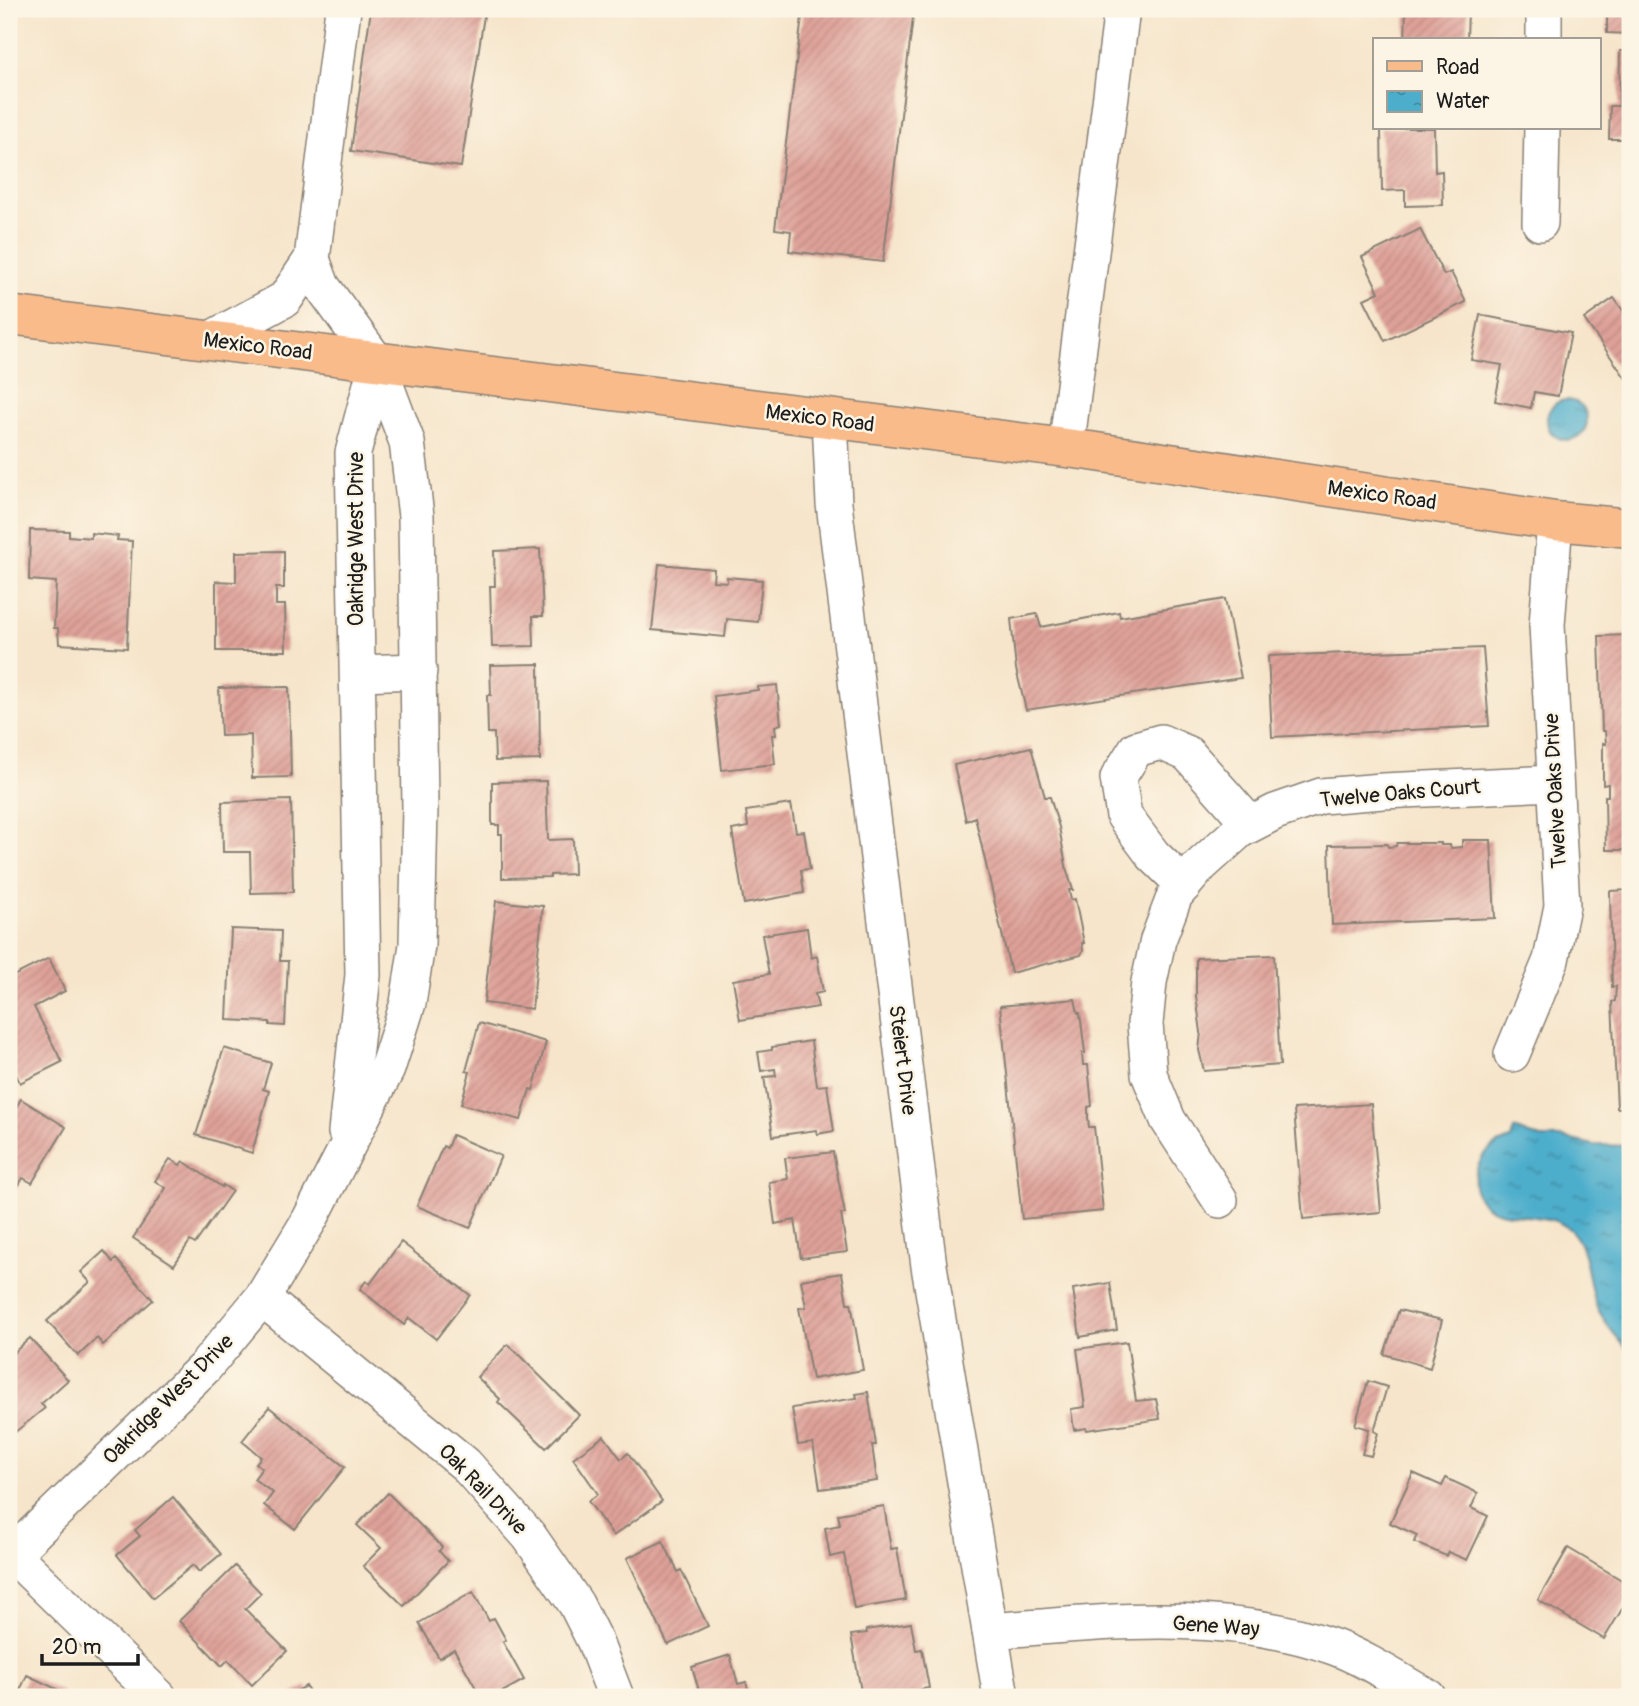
<svg xmlns="http://www.w3.org/2000/svg" width="1639" height="1706" font-family="Pangolin,sans-serif">
	<style>
		.water { fill: url(#water-ripples); stroke: #346574; stroke-width: 2 }
		.building { fill: url(#building-hatch) }
		.lines { fill: none; stroke-linecap: round; stroke-linejoin: round }
		.minor-casing { stroke: #898074; stroke-width: 38 }
		.major-casing { stroke: #898074; stroke-width: 41 }
		.minor { stroke: #fff; stroke-width: 35 }
		.major { stroke: #fabb8b; stroke-width: 38 }
		.labels { text-anchor: middle; stroke-width: 5; stroke-linejoin: round; paint-order: stroke }
		.street-label { font-size: 21px; fill: #1c1c1c; stroke: #fcf5e5 }
	</style>
	<defs>
		<pattern id="water-ripples" width="26" height="14" patternUnits="userSpaceOnUse" patternTransform="scale(1.75)"><rect width="26" height="14" fill="#4daecc"/><path d="M2 4q2-2 4 0t4 0M15 11q2-2 4 0t4 0" fill="none" stroke="#3f8da5"/></pattern>
		<pattern id="building-hatch" width="6" height="6" patternUnits="userSpaceOnUse" patternTransform="scale(1.75)"><rect width="6" height="6" fill="#dea199"/><path d="M-1 1l2-2M0 6l6-6M5 7l2-2" fill="none" stroke="#be8a83"/></pattern>
	</defs>
	<rect width="100%" height="100%" fill="#fcf5e5"/>
	<filter id="ink" filterUnits="userSpaceOnUse"><feTurbulence type="fractalNoise" baseFrequency=".0143" numOctaves="2"/><feDisplacementMap in="SourceGraphic" scale="14" xChannelSelector="R" yChannelSelector="G"/><feConvolveMatrix kernelMatrix="1 2 1 2 8 2 1 2 1" color-interpolation-filters="sRGB"/></filter>
	<filter id="wash" filterUnits="userSpaceOnUse"><feTurbulence type="fractalNoise" baseFrequency=".00686" numOctaves="4" result="noise"/><feDisplacementMap in="SourceGraphic" scale="28" xChannelSelector="R" yChannelSelector="G"/><feGaussianBlur stdDeviation="1.57" result="paint"/><feColorMatrix in="noise" values="0 0 0 0 0 0 0 0 0 0 0 0 0 0 0 0 0 1.4 0 .05"/><feComposite in="paint" operator="in"/></filter>
	<g filter="url(#wash)">
		<rect width="100%" height="100%" fill="#f6e5cb"/>
		<g class="water">
			<circle cx="1567" cy="420" r="20"/>
			<path d="M1514,1129L1529,1135L1542,1138H1562L1594,1145L1630,1146V1353C1619,1339 1606,1326 1598,1310C1586,1286 1591,1257 1574,1234C1553,1207 1508,1224 1484,1204C1467,1190 1476,1160 1491,1148C1497,1144 1505,1141 1511,1139Z"/>
		</g>
		<g id="blocks">
			<g class="building">
				<polygon points="371,9 485,9 461,167 351,151"/>
				<polygon points="803,9 914,9 883,262 789,251 791,231 775,229"/>
				<polygon points="1406,9 1468,10 1467,40 1405,40"/>
				<polygon points="1607,9 1630,9 1630,34 1607,33"/>
				<polygon points="1620,51 1630,51 1630,139 1609,139 1610,106 1619,106"/>
				<polygon points="1381,128 1434,128 1435,172 1442,171 1443,205 1405,206 1405,190 1382,191"/>
				<polygon points="1420,229 1444,275 1451,272 1466,302 1385,341 1364,299 1379,292 1362,257"/>
				<polygon points="1614,298 1624,312 1630,308 1629,383 1584,319"/>
				<polygon points="1480,315 1571,333 1558,396 1534,392 1531,408 1495,401 1502,365 1471,360"/>
				<polygon points="30,530 69,531 69,536 91,538 91,533 118,536 117,540 132,541 127,648 59,644 58,628 54,628 56,582 29,580"/>
				<polygon points="540,549 543,616 533,616 534,646 492,647 490,586 495,586 494,551"/>
				<polygon points="284,551 284,588 276,588 276,605 285,605 286,651 216,651 216,581 236,582 236,552"/>
				<polygon points="659,564 714,569 713,581 727,582 727,577 762,580 758,622 727,619 725,637 652,630"/>
				<polygon points="1225,599 1241,678 1026,710 1016,669 1011,619 1037,614 1041,627 1119,612 1120,617"/>
				<polygon points="1630,635 1630,850 1606,850 1605,796 1608,796 1608,784 1603,785 1603,743 1606,744 1605,731 1602,731 1599,636"/>
				<polygon points="1483,648 1489,726 1272,737 1268,656"/>
				<polygon points="539,664 540,760 495,761 494,733 488,733 487,695 491,695 490,665"/>
				<polygon points="777,685 781,724 775,726 776,735 772,735 775,764 722,770 714,696 758,690 757,687"/>
				<polygon points="289,687 291,777 252,778 251,735 221,736 219,688"/>
				<polygon points="1031,747 1045,797 1050,797 1059,827 1067,871 1073,890 1069,890 1071,900 1075,899 1084,943 1082,943 1083,950 1081,955 1011,973 975,817 966,821 954,765"/>
				<polygon points="546,781 548,840 573,839 574,874 550,875 550,877 502,878 502,834 499,834 499,825 492,825 492,782"/>
				<polygon points="291,800 293,892 251,893 250,852 223,852 222,802"/>
				<polygon points="791,804 796,832 804,831 810,869 801,870 804,893 744,904 732,830 748,827 746,811"/>
				<polygon points="1462,840 1491,840 1495,918 1332,925 1329,845 1387,844 1388,847 1396,846 1397,843 1441,843 1441,845 1450,845 1451,848 1462,847"/>
				<polygon points="1630,890 1630,1107 1617,1108 1612,1002 1615,1001 1616,986 1612,987 1610,891"/>
				<polygon points="496,901 543,906 532,1009 484,1003"/>
				<polygon points="807,928 811,958 817,956 823,992 815,994 818,1007 740,1020 733,980 769,974 762,935"/>
				<polygon points="231,929 281,931 280,961 288,961 285,1026 270,1025 270,1022 227,1020"/>
				<polygon points="1274,955 1280,1065 1204,1071 1199,1050 1201,1032 1196,996 1196,958"/>
				<polygon points="49,958 65,991 34,1007 62,1062 20,1083 9,1060 9,978"/>
				<polygon points="1075,999 1078,1013 1080,1013 1085,1053 1082,1053 1083,1065 1088,1065 1092,1106 1088,1107 1088,1119 1089,1127 1094,1127 1103,1211 1022,1219 1000,1006"/>
				<polygon points="479,1023 546,1042 533,1090 530,1089 521,1120 461,1104 470,1072 466,1071"/>
				<polygon points="811,1041 817,1086 827,1085 834,1131 817,1134 816,1130 773,1136 764,1077 776,1076 775,1069 761,1071 758,1052 772,1050 772,1047"/>
				<polygon points="224,1048 271,1063 263,1089 269,1091 252,1153 196,1135"/>
				<polygon points="21,1099 66,1127 32,1183 23,1178 9,1201 9,1119"/>
				<polygon points="1371,1104 1381,1212 1303,1219 1294,1109"/>
				<polygon points="452,1135 501,1156 470,1228 417,1206 443,1146 447,1148"/>
				<polygon points="833,1152 845,1214 841,1214 847,1252 801,1258 795,1220 775,1224 769,1182 788,1179 785,1158"/>
				<polygon points="170,1159 180,1165 183,1161 222,1187 223,1185 232,1191 195,1244 190,1241 174,1265 133,1238 166,1188 155,1181"/>
				<polygon points="401,1242 470,1295 436,1339 409,1318 404,1325 360,1289 366,1281 370,1284"/>
				<polygon points="104,1251 113,1262 116,1259 153,1300 103,1345 97,1338 78,1356 47,1321 90,1282 81,1272"/>
				<polygon points="842,1273 847,1303 851,1303 863,1370 812,1379 799,1308 806,1307 801,1280"/>
				<polygon points="1110,1283 1117,1330 1080,1337 1073,1289"/>
				<polygon points="1399,1310 1442,1320 1430,1368 1384,1354"/>
				<polygon points="30,1338 68,1380 41,1404 45,1408 9,1437 9,1357"/>
				<polygon points="1127,1342 1136,1401 1156,1399 1160,1419 1087,1430 1086,1428 1074,1430 1071,1409 1085,1407 1077,1349"/>
				<polygon points="508,1344 579,1415 546,1448 498,1402 500,1399 477,1377"/>
				<polygon points="1368,1381 1387,1387 1374,1431 1378,1433 1371,1456 1362,1454 1369,1429 1355,1425"/>
				<polygon points="868,1392 876,1445 872,1445 877,1481 820,1489 813,1443 798,1445 792,1408 857,1398 856,1394"/>
				<polygon points="269,1407 345,1467 295,1529 264,1505 273,1493 254,1479 262,1468 256,1463 261,1457 242,1441"/>
				<polygon points="604,1436 621,1459 628,1453 662,1501 613,1536 588,1501 598,1494 573,1458"/>
				<polygon points="1413,1473 1442,1486 1446,1478 1478,1493 1471,1508 1488,1516 1467,1560 1448,1552 1446,1556 1414,1542 1417,1535 1390,1523"/>
				<polygon points="388,1493 442,1547 439,1551 448,1561 404,1606 363,1566 381,1548 357,1525"/>
				<polygon points="173,1497 221,1554 199,1572 193,1565 153,1598 117,1555 140,1536 135,1530"/>
				<polygon points="884,1506 891,1549 897,1548 906,1600 854,1609 844,1554 830,1557 825,1528 840,1525 838,1514"/>
				<polygon points="663,1541 678,1572 681,1570 708,1626 668,1645 627,1558"/>
				<polygon points="1568,1548 1630,1585 1630,1596 1604,1639 1538,1600"/>
				<polygon points="235,1566 261,1593 245,1609 287,1651 252,1685 228,1660 222,1666 179,1621"/>
				<polygon points="473,1592 489,1621 494,1618 506,1640 503,1642 524,1680 493,1697 481,1697 454,1649 439,1658 419,1623"/>
				<polygon points="911,1623 916,1650 922,1649 929,1688 922,1689 924,1697 862,1697 851,1635 867,1633 866,1630"/>
				<polygon points="730,1655 738,1684 746,1682 750,1697 691,1697 700,1694 692,1667"/>
				<polygon points="27,1675 63,1692 60,1697 17,1697"/>
				<polygon points="306,1686 312,1697 287,1697"/>
			</g>
		</g>
	</g>
	<g filter="url(#ink)">
		<use href="#blocks" fill-opacity="0" stroke="#898074" stroke-width="2"/>
		<g class="lines">
			<g class="minor-casing">
				<g id="minor">
					<polyline points="1544,40 1544,9"/>
					<polyline points="1540,223 1542,128"/>
					<polyline points="209,340 285,299 312,259 343,9"/>
					<polyline points="830,420 834,504 929,1266 1001,1697"/>
					<polyline points="1066,449 1122,9"/>
					<polyline points="358,673 419,671"/>
					<polyline points="1184,885 1153,855 1124,816 1118,778 1136,749 1161,742 1188,754 1250,824"/>
					<polyline points="1512,1054 1551,960 1562,906 1547,625 1555,521"/>
					<polyline points="346,1132 363,975 353,453 377,362"/>
					<polyline points="1220,1200 1168,1120 1149,1074 1145,1024 1149,982 1158,940 1175,895 1200,866 1240,830 1275,812 1321,796 1383,791 1554,783"/>
					<polyline points="262,1298 465,1464 529,1536 576,1604 595,1642 616,1697"/>
					<polyline points="9,1551 159,1697"/>
					<polyline points="9,1557 205,1367 262,1298 310,1219 387,1069 408,1003 417,945 420,808 416,516 407,442 377,362 322,286 312,259"/>
					<path d="M990,1631C1104,1622 1224,1608 1334,1647C1366,1659 1398,1680 1428,1697"/>
				</g>
			</g>
			<g class="major-casing">
				<polyline id="major" points="9,315 1090,451 1555,521 1630,528"/>
			</g>
			<use href="#minor" class="minor"/>
			<use href="#major" class="major"/>
		</g>
	</g>
	<g class="labels">
		<g class="street-label">
			<text transform="translate(258 346) rotate(7)" y="7">Mexico Road</text>
			<text transform="translate(820 418) rotate(7)" y="7">Mexico Road</text>
			<text transform="translate(1382 495) rotate(8)" y="7">Mexico Road</text>
			<text transform="translate(356 539) rotate(-90)" y="7">Oakridge West Drive</text>
			<text transform="translate(1555 791) rotate(-93)" y="7">Twelve Oaks Drive</text>
			<text transform="translate(1400 793) rotate(-5)" y="7">Twelve Oaks Court</text>
			<text transform="translate(903 1060) rotate(83)" y="7">Steiert Drive</text>
			<text transform="translate(168 1399) rotate(-45)" y="7">Oakridge West Drive</text>
			<text transform="translate(483 1489) rotate(46)" y="7">Oak Rail Drive</text>
			<text transform="translate(1216 1626) rotate(4)" y="7">Gene Way</text>
		</g>
	</g>
	<rect width="1639" height="1706" fill="none" stroke="#fcf5e5" stroke-width="35"/>
	<rect x="1373" y="38" width="228" height="91" fill="#fcf5e5" stroke="#a29e95" stroke-width="2"/>
	<rect x="1387" y="61" width="35" height="10" fill="#fabb8b" stroke="#a29e95" stroke-width="2"/>
	<text x="1436" y="74" font-size="21" fill="#1c1c1c">Road</text>
	<rect x="1387" y="91" width="35" height="21" fill="url(#water-ripples)" stroke="#a29e95" stroke-width="2"/>
	<text x="1436" y="108" font-size="21" fill="#1c1c1c">Water</text>
	<path d="M42 1654v10h96v-10" fill="none" stroke="#1c1c1c" stroke-width="3.5"/>
	<text x="52" y="1654" font-size="21" fill="#1c1c1c" stroke="#fcf5e5" stroke-width="5" paint-order="stroke">20 m</text>
</svg>
